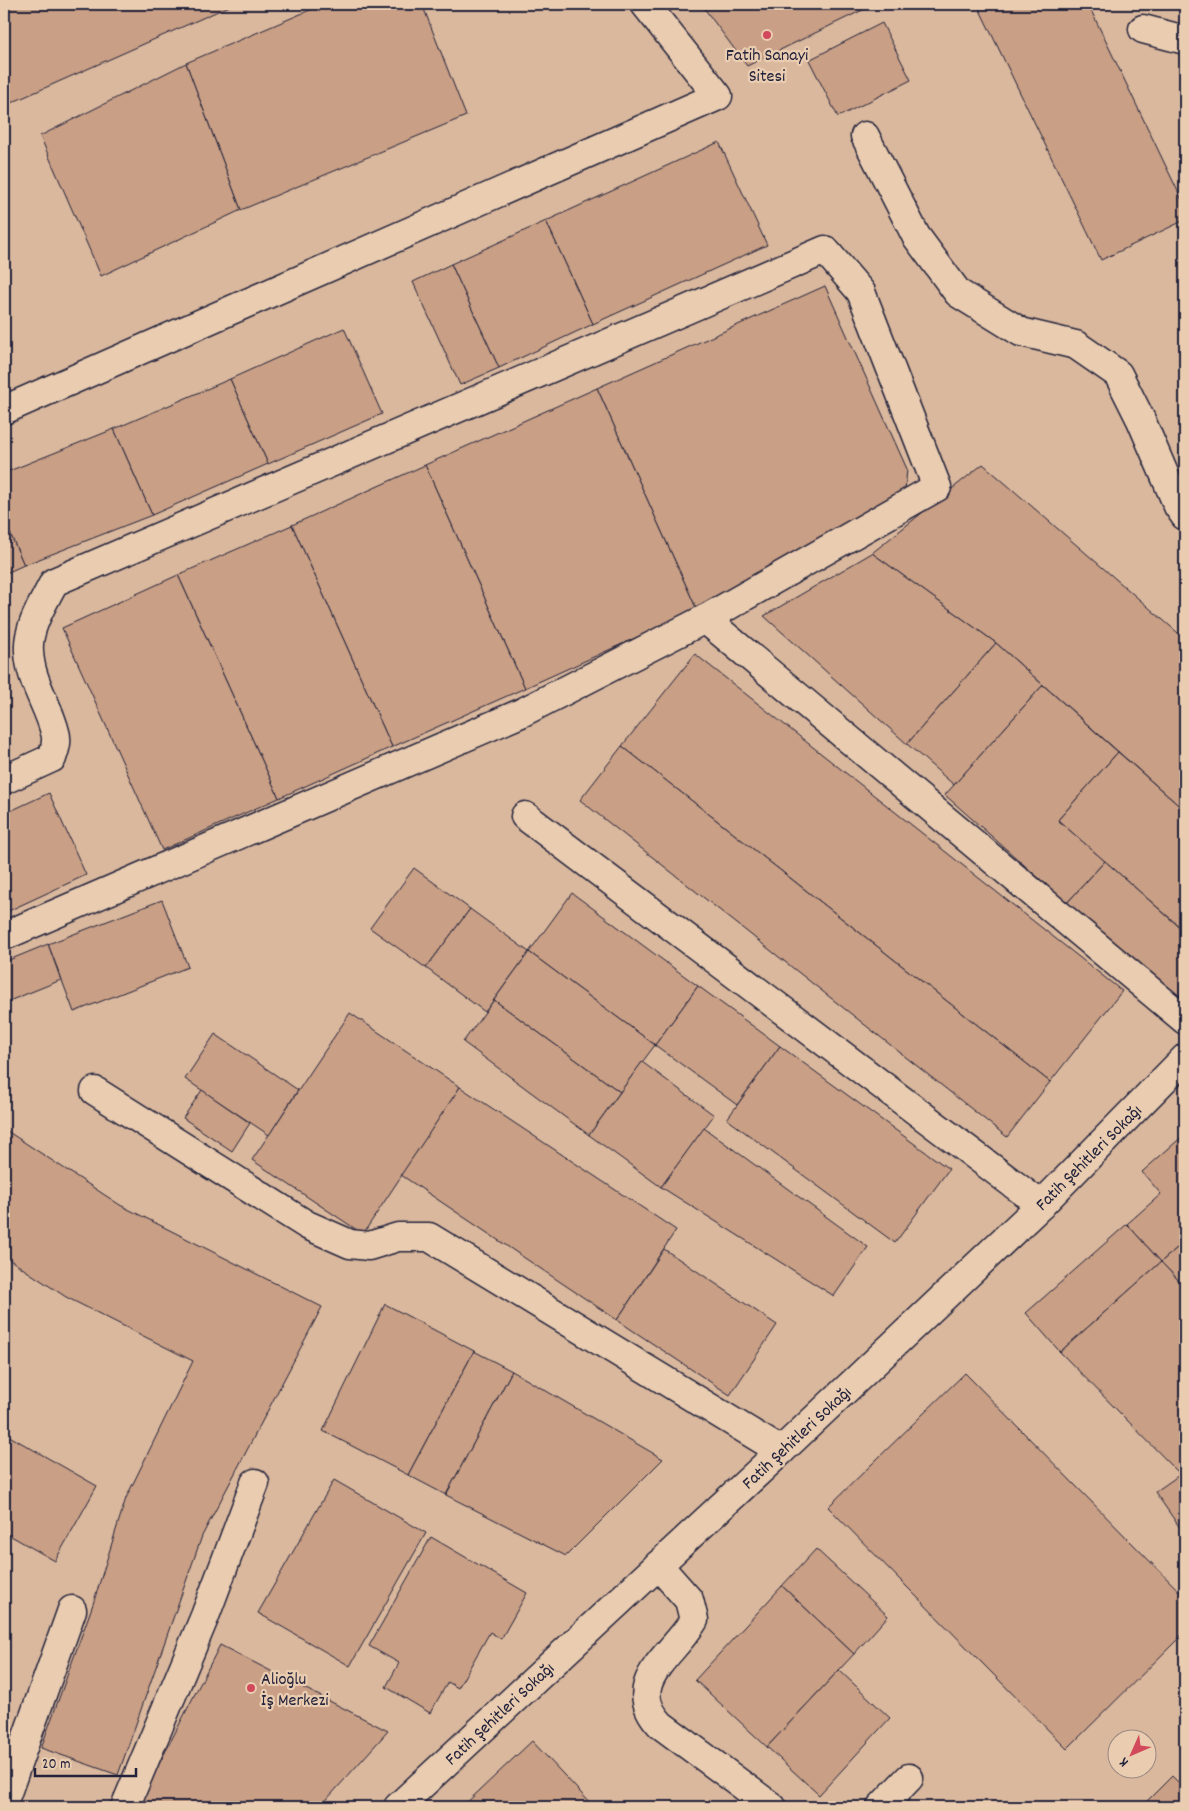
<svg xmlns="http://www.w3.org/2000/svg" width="1189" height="1811" font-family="Dekko,sans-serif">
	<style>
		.built { fill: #dab89d; fill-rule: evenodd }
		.building { fill: #c99f85; stroke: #22223b }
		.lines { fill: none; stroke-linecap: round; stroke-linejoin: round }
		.minor-casing { stroke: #22223b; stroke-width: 31 }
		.minor { stroke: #eacdb1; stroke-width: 28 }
		.poi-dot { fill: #d1495b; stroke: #eacdb1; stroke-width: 2 }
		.labels { text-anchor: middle; stroke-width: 4.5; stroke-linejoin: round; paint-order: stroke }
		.poi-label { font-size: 18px; fill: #22223b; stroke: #eacdb1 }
		.street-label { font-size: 18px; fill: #22223b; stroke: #eacdb1 }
	</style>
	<rect width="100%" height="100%" fill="#e7c7aa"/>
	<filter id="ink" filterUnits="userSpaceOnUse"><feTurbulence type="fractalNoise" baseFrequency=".02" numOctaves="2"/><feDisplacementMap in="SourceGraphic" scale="10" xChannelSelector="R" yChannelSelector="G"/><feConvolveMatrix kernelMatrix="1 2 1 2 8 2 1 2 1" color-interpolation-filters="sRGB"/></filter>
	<g filter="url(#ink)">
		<path class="built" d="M4,4H1185V1807H30L4,1789ZM1116,1738H1146V1768H1116Z"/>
		<g class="building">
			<polygon points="4,4 234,4 4,106"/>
			<polygon points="324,4 422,4 466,116 241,210 186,63"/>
			<polygon points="701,4 875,4 747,66"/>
			<polygon points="977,4 1088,4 1185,206 1185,220 1101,260"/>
			<polygon points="882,23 911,80 838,117 809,60"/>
			<polygon points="186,63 241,210 101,276 40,136"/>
			<polygon points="719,142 767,245 593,324 546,221"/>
			<polygon points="546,221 593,324 499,368 451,264"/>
			<polygon points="451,264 499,368 460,385 413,282"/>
			<polygon points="825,286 907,469 904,502 697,610 597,388"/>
			<polygon points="344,328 382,414 268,464 230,379"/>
			<polygon points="230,379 268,464 152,515 114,429"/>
			<polygon points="597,388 697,610 525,688 425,465"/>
			<polygon points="114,429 152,515 24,565 4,520 4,473"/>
			<polygon points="983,464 1185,639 1185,811 996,643 872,553"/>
			<polygon points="425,465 525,688 392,747 292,525"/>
			<polygon points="4,520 24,565 4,574"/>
			<polygon points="292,525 392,747 279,798 178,575"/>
			<polygon points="872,553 996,643 907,744 764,616"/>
			<polygon points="178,575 279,798 162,850 62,628"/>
			<polygon points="996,643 1043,685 954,785 907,744"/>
			<polygon points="695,654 1122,991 1050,1082 622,746"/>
			<polygon points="1043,685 1118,752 1058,820 1105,861 1067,903 945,795"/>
			<polygon points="622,746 1050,1082 1007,1137 580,800"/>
			<polygon points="1118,752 1185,811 1185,921 1180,927 1058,820"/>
			<polygon points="49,793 86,875 4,913 4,814"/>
			<polygon points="1105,861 1185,932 1185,1007 1067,903"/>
			<polygon points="414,868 470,909 426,968 370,928"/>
			<polygon points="572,893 698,986 655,1045 529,952"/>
			<polygon points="162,900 188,967 74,1012 48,944"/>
			<polygon points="470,909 529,952 485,1012 426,968"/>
			<polygon points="48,944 61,980 4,1003 4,962"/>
			<polygon points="529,952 655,1045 620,1092 494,1000"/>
			<polygon points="698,986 780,1046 737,1105 655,1045"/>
			<polygon points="494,1000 620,1092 589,1135 463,1042"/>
			<polygon points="350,1013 460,1087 363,1234 252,1160"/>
			<polygon points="215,1034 298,1090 269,1135 185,1079"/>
			<polygon points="780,1046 949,1169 895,1243 727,1119"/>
			<polygon points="642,1062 714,1115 661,1187 589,1135"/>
			<polygon points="460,1087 676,1230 617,1320 401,1175"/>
			<polygon points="202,1090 250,1123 232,1151 183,1118"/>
			<polygon points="704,1128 868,1247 834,1296 661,1187"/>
			<polygon points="4,1129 120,1205 322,1307 202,1536 118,1775 41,1748 93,1604 126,1498 193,1361 66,1297 4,1256"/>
			<polygon points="1185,1134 1185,1241 1161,1262 1127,1224 1161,1194 1142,1172"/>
			<polygon points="1127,1224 1161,1262 1060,1352 1026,1313"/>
			<polygon points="1185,1241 1185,1287 1161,1262"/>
			<polygon points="664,1249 777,1325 730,1395 617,1320"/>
			<polygon points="1161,1262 1185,1287 1185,1471 1180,1474 1060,1352"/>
			<polygon points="385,1304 474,1351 408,1475 323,1431"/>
			<polygon points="474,1351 512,1371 446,1495 408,1475"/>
			<polygon points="512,1371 663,1459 566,1556 446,1495"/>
			<polygon points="965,1373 1185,1597 1185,1632 1067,1749 828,1507"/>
			<polygon points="4,1433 97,1486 55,1561 4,1532"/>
			<polygon points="1185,1471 1185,1535 1155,1492"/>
			<polygon points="334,1480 426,1533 350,1666 258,1613"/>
			<polygon points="431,1537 527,1593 501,1639 490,1632 458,1688 448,1682 430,1713 386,1687 399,1663 369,1646"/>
			<polygon points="816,1549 888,1616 854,1654 782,1586"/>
			<polygon points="782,1586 854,1654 767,1747 695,1680"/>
			<polygon points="220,1645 388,1731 320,1807 137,1807"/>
			<polygon points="839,1670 890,1718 819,1795 767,1747"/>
			<polygon points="532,1741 594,1807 462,1807"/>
			<polygon points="1172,1776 1185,1789 1185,1807 1141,1807"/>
		</g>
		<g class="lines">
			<g class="minor-casing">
				<g id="minor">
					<polyline points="1143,29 1185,40"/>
					<polyline points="865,136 916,236 958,293 1021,332 1076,345 1118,374 1141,420 1178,506 1185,516"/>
					<polyline points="4,410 718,96 645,4"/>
					<polyline points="705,619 1185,1020"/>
					<path d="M4,780L52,758C55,749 58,741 55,732C48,704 30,681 29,651C27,628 44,602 54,582L825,250L861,292L937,487L705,619L521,713L4,936"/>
					<polyline points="525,816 1041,1205"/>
					<polyline points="95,1091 307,1225 350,1244 369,1246 398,1237 429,1237 781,1451"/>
					<path d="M658,1565L689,1600L694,1620C673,1656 621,1683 661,1725L772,1807"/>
					<polyline points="4,1801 72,1610"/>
					<polyline points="125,1807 205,1616 255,1483"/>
					<polyline points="398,1807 781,1451 1041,1205 1185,1058"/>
					<polyline points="881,1807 909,1778"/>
				</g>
			</g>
			<use href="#minor" class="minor"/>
		</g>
	</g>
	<g class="poi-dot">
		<circle cx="767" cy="35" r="5"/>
		<circle cx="251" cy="1688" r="5"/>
	</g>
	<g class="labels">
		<g class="poi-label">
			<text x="767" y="60">Fatih Sanayi<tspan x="767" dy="21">Sitesi</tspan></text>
			<text x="261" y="1684" text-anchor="start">Alioğlu<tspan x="261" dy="21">İş Merkezi</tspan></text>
		</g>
		<g class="street-label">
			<text transform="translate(1088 1157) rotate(-45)" y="6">Fatih Şehitleri Sokağı</text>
			<text transform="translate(796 1437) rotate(-43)" y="6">Fatih Şehitleri Sokağı</text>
			<text transform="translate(499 1713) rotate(-43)" y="6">Fatih Şehitleri Sokağı</text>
		</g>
	</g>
	<rect width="1189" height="1811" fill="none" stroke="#eacdb1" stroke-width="20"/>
	<rect x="10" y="10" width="1169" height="1791" fill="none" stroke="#22223b" stroke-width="2" filter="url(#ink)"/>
	<g transform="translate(1132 1754) rotate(225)"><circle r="24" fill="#eacdb1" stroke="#9a8982"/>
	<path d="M0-4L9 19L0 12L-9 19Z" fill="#d1495b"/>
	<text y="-8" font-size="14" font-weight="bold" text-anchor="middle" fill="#22223b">K</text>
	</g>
	<path d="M35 1768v8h101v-8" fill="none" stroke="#22223b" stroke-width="2.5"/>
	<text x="42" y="1768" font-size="15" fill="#22223b" stroke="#eacdb1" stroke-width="4" paint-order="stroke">20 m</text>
</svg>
